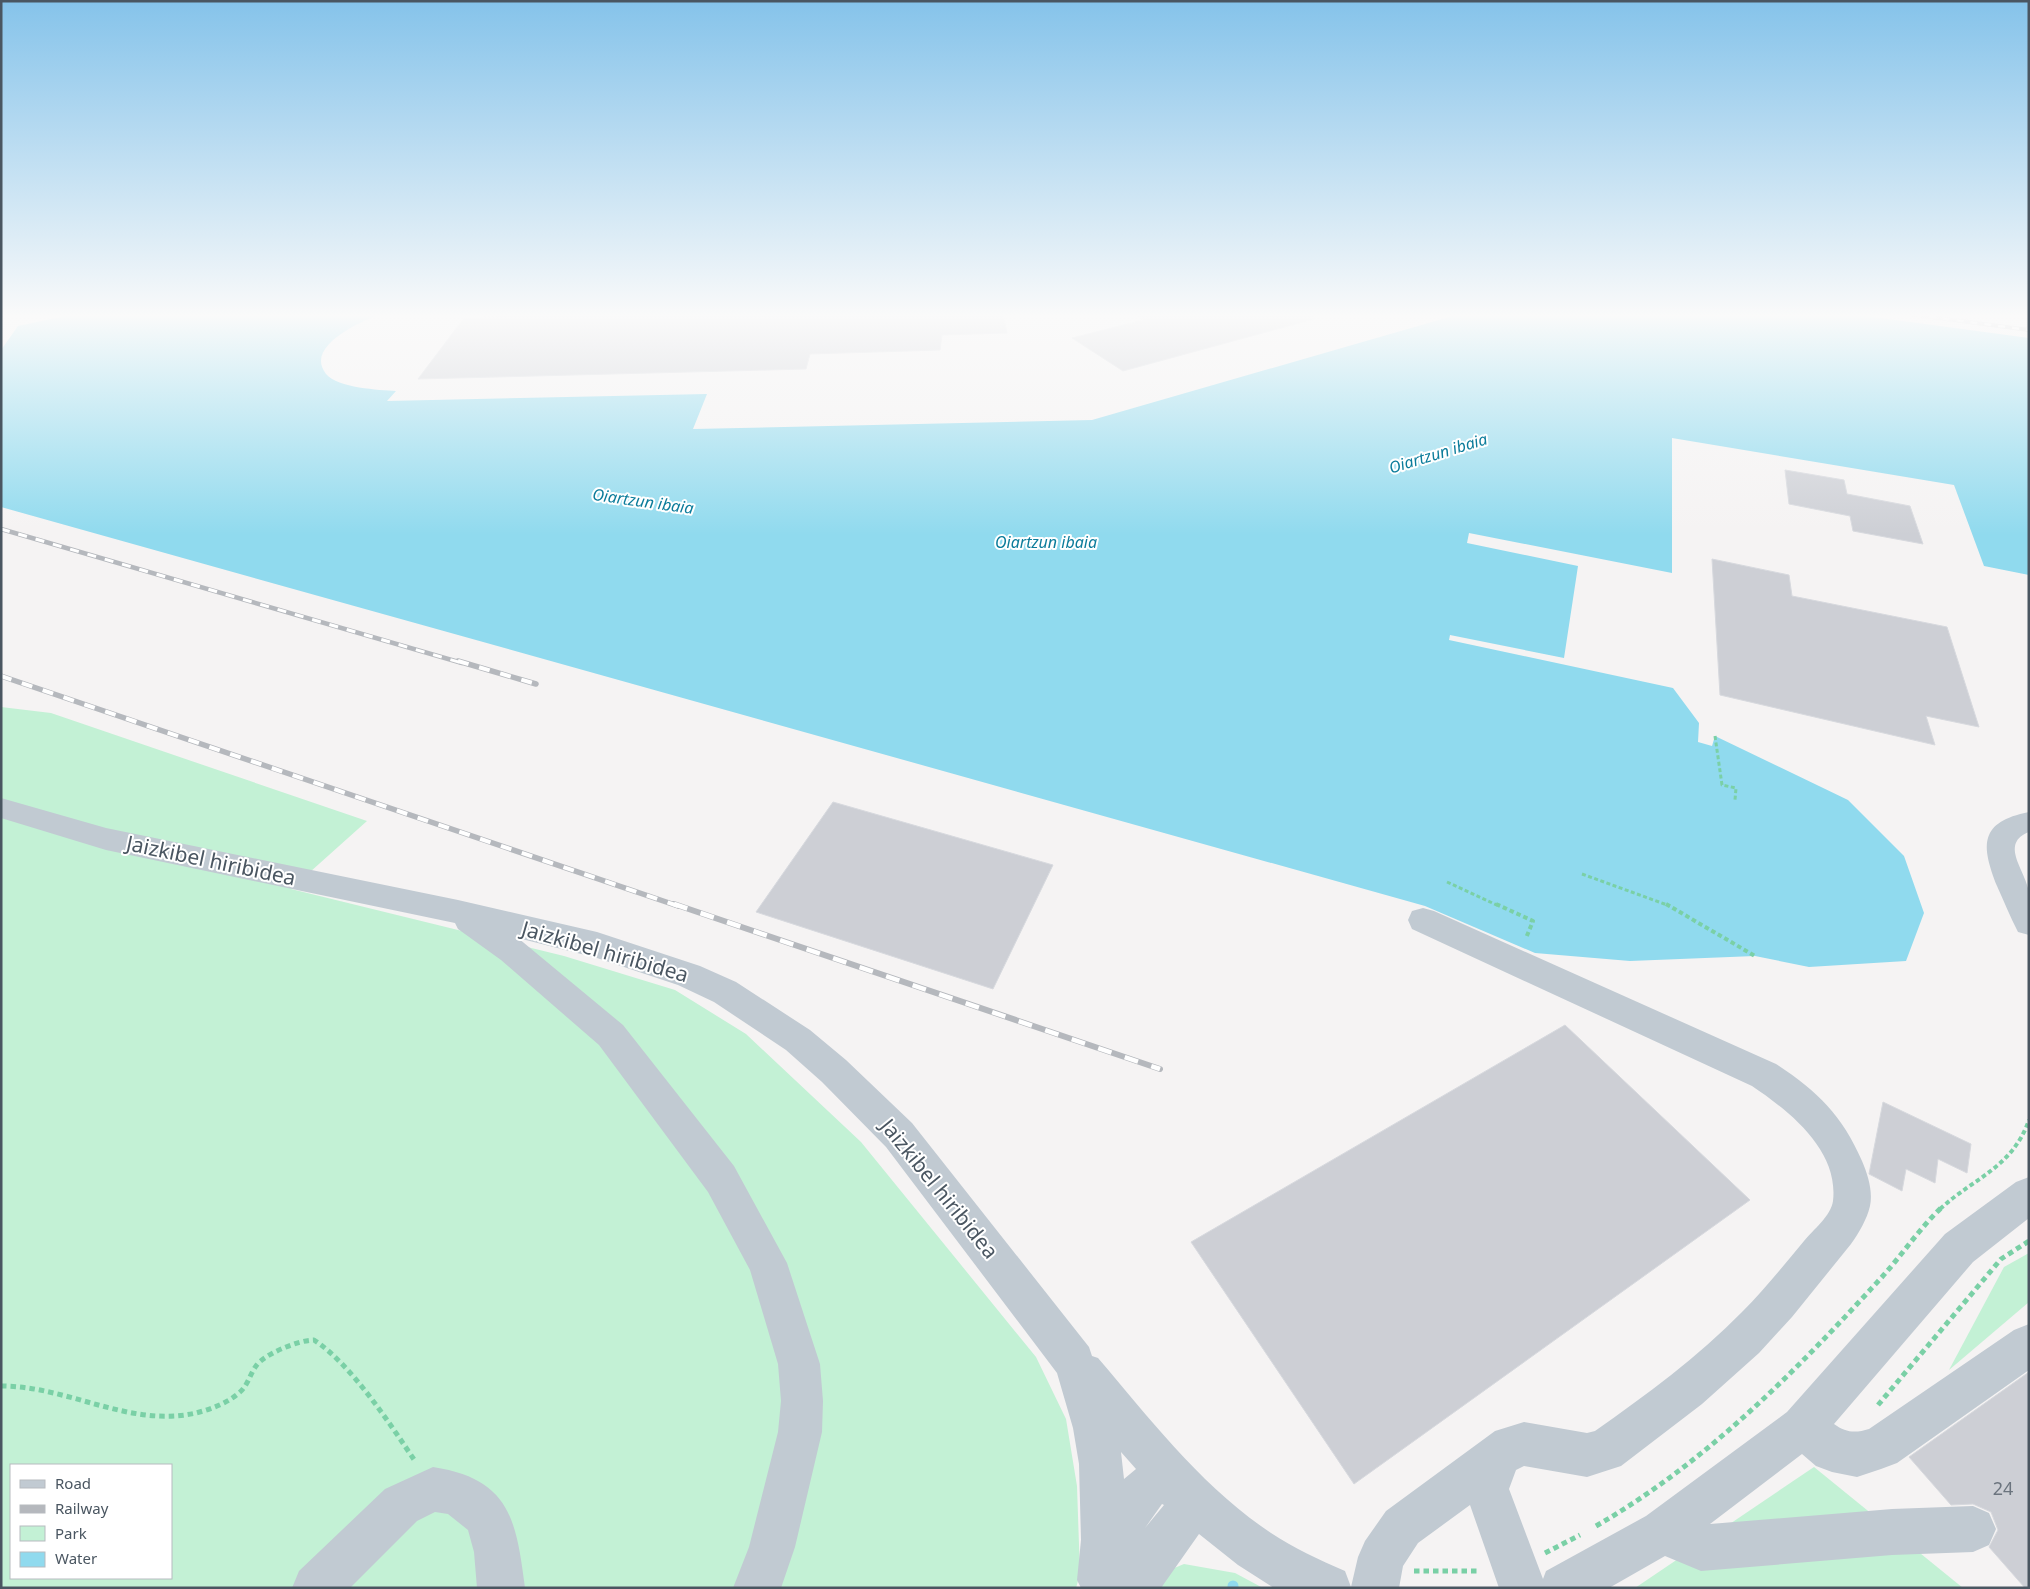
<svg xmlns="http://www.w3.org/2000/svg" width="2030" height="1589" font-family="'Noto Sans',sans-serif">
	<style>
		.green { fill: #c3f1d5; fill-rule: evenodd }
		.water { fill: #90daee }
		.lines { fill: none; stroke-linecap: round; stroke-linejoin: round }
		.stream { stroke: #90daee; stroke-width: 11 }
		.building { fill: #cdcfd5; stroke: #d7d9de }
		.path-far2 { stroke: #7ad0a6; stroke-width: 3; stroke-dasharray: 4 2.5; stroke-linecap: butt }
		.path-far1 { stroke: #7ad0a6; stroke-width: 4; stroke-dasharray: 4.5 3; stroke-linecap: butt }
		.path { stroke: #7ad0a6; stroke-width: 5; stroke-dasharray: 5.5 4; stroke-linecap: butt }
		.minor { fill: #c1cad2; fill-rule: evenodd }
		.rail-far3-casing { stroke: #b5b8bd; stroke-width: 4 }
		.rail-far2-casing { stroke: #b5b8bd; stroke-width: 4.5 }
		.rail-far1-casing { stroke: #b5b8bd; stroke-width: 5.5 }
		.rail-casing { stroke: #b5b8bd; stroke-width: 6 }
		.rail-far3 { stroke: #fff; stroke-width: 2.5; stroke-dasharray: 7; stroke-linecap: butt }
		.rail-far2 { stroke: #fff; stroke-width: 3; stroke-dasharray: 9; stroke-linecap: butt }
		.rail-far1 { stroke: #fff; stroke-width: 4; stroke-dasharray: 11; stroke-linecap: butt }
		.rail { stroke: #fff; stroke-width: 4.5; stroke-dasharray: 14; stroke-linecap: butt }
		.labels { text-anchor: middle; stroke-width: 4; stroke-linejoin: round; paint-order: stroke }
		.far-water-label { font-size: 16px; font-style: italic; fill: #0c7c9b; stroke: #fff }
		.near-number-label { font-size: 18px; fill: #6b747e }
		.near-street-label { font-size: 21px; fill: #4a5661; stroke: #fff }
	</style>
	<rect width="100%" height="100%" fill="#f5f3f3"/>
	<g class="green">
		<path d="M1,707L51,713L367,821L291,889L564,956L675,990L746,1034L861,1142L1036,1357L1066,1419L1077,1486L1080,1574L1076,1588H1ZM11,1465H171V1578H11Z"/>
		<polygon points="2029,1253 2029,1302 1949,1370 2004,1267"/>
		<polygon points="1814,1467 1963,1588 1635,1588"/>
		<polygon points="1184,1564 1235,1573 1263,1588 1135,1588 1138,1583"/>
	</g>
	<path class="water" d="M79,313H384C366,319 303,345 326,374C338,388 379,390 396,391L387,401L707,394L693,429L1092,420L1463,313H1844L2029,338V575L1984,566L1954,485L1672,438V573L1469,533L1467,543L1578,566L1564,658L1450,635L1449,640L1673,688L1699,723L1698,742L1712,746L1715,736L1848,800L1904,856L1924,913L1906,961L1809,967L1755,956L1630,961L1535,953L1425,906L1,507V350L18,326Z"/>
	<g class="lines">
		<polyline class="stream" points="1233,1586 1233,1588"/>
	</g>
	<g class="building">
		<polygon points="497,313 1003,313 1007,333 942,335 940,350 810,354 806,369 418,379 464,318 495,316"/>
		<polygon points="1131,313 1314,313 1314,319 1123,371 1072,338 1143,320"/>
		<polygon points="1785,470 1844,480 1847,494 1910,506 1923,544 1853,531 1850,516 1789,504"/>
		<polygon points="1712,559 1789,575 1792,596 1947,627 1979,727 1926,716 1935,745 1720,695"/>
		<polygon points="833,802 1053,865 993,989 756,912"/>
		<polygon points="1565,1025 1750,1200 1354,1484 1191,1242"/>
		<polygon points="1883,1102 1971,1144 1967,1173 1938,1159 1935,1183 1906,1169 1902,1191 1869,1174"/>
		<polygon points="2029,1372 2029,1588 2025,1588 1989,1547 1998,1530 1991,1512 1973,1504 1951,1505 1909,1457"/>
	</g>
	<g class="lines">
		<g class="path-far2">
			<polyline points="1715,736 1722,785 1736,788 1735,800"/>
			<polyline points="1582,874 1670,906"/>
			<polyline points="1447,882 1499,906"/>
		</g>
		<g class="path-far1">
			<polyline points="1496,904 1533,921 1526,938"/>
			<polyline points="1666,904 1755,956"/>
			<path d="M1940,1209C1975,1177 2012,1168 2029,1120"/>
		</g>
		<g class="path">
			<path d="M1,1386C69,1386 129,1428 196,1413C211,1409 228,1403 240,1392C248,1385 250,1374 256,1366C264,1354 299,1340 314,1340C351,1364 390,1424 415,1461"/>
			<polyline points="1878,1405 2001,1259 2029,1241"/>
			<path d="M1596,1526C1707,1462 1796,1371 1882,1277C1902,1255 1919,1229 1941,1208"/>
			<polyline points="1545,1553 1580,1535"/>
			<polyline points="1414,1571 1480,1571"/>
		</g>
		<g class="minor">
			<path d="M1,798L106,828L458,900L597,932L700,966L736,982L810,1030L846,1060L912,1123L1089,1347L1092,1356L1098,1358C1151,1420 1202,1487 1271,1533C1294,1548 1319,1560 1345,1571L1351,1587L1358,1557L1365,1541L1386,1511L1495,1431L1524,1422L1587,1433L1595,1431C1646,1395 1698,1357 1742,1312C1764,1290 1784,1265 1804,1241C1813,1230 1831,1216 1833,1201C1839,1150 1789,1111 1752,1086L1412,929L1408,920L1412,911L1423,908L1434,911L1776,1064C1817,1091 1842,1115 1862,1161C1868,1175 1873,1191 1870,1206C1867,1219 1859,1233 1851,1244L1792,1317L1759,1353L1702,1404L1621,1466L1587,1477L1524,1466L1516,1470L1509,1489L1543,1579L1546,1571L1646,1516L1787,1412L1945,1234L2016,1182L2029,1177V1218L1973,1262L1834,1424C1846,1433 1856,1433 1869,1429L2014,1330L2029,1324V1370L1897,1463L1881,1469L1857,1477L1832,1472L1816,1466L1802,1454L1710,1524L1892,1509L1973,1506L1989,1513L1996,1529L1989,1545L1973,1552L1892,1555L1701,1571L1665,1556L1609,1588H1499L1470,1505L1418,1543L1403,1566L1399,1588H1274L1238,1565L1199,1534L1161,1588H1081L1077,1580L1081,1540L1079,1464L1073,1428L1057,1373L886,1147L822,1082L786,1050L714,1002L678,985L597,958L518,938L623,1025L734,1166L787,1263L820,1364L823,1401L822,1432L795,1547L781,1588H733L749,1547L778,1432L781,1401L778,1364L750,1270L708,1192L599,1045L501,960L458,929L455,923L106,850L1,818ZM1121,1452L1136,1469L1124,1479ZM1162,1504L1164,1505L1145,1528Z"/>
			<path d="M2029,812V832C2000,843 2024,869 2028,888C2030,902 2029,921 2029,935L2018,932C2010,917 2004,901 1997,886C1981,845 1979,822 2029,812Z"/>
			<path d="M433,1467C510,1479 516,1519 525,1588H477L474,1552L468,1530L448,1514L435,1512L417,1521L350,1588H292L299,1571L385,1489Z"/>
		</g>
		<g class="rail-far3-casing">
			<g id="rail-far3">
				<polyline points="1901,313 2029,330"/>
				<polyline points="1,316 3,313"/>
			</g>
		</g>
		<g class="rail-far2-casing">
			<polyline id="rail-far2" points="1,529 462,663"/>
		</g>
		<g class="rail-far1-casing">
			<g id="rail-far1">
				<polyline points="458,661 536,684"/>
				<polyline points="1,676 678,906"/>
			</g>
		</g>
		<g class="rail-casing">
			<polyline id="rail" points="674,904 1160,1069"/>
		</g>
		<use href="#rail-far3" class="rail-far3"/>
		<use href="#rail-far2" class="rail-far2"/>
		<use href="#rail-far1" class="rail-far1"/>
		<use href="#rail" class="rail"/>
	</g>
	<linearGradient id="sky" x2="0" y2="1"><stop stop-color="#85c3ea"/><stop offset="0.59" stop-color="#fafafa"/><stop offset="1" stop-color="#fafafa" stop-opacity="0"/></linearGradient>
	<rect width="2030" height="535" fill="url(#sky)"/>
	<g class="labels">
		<g class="far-water-label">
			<text transform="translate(1438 453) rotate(-17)" y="6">Oiartzun ibaia</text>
			<text transform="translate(643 501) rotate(8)" y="6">Oiartzun ibaia</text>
			<text x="1046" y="548">Oiartzun ibaia</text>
		</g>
		<g class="near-number-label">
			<text x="2003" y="1495">24</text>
		</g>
		<g class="near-street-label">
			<text transform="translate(211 861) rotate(12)" y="7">Jaizkibel hiribidea</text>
			<text transform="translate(605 952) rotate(16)" y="7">Jaizkibel hiribidea</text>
			<text transform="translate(939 1189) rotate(51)" y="7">Jaizkibel hiribidea</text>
		</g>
	</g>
	<rect width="2030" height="1589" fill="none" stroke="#4a5661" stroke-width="5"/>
	<rect x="10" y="1464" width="162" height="115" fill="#ffffff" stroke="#b7bbc0"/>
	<rect x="20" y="1480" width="25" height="8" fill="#c1cad2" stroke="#b7bbc0"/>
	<text x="55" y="1489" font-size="15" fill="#4a5661">Road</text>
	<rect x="20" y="1505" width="25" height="8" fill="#b5b8bd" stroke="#b7bbc0"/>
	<text x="55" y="1514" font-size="15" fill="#4a5661">Railway</text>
	<rect x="20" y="1526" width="25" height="15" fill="#c3f1d5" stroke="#b7bbc0"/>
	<text x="55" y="1539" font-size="15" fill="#4a5661">Park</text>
	<rect x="20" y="1552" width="25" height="15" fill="#90daee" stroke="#b7bbc0"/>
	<text x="55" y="1564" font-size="15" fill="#4a5661">Water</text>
</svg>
